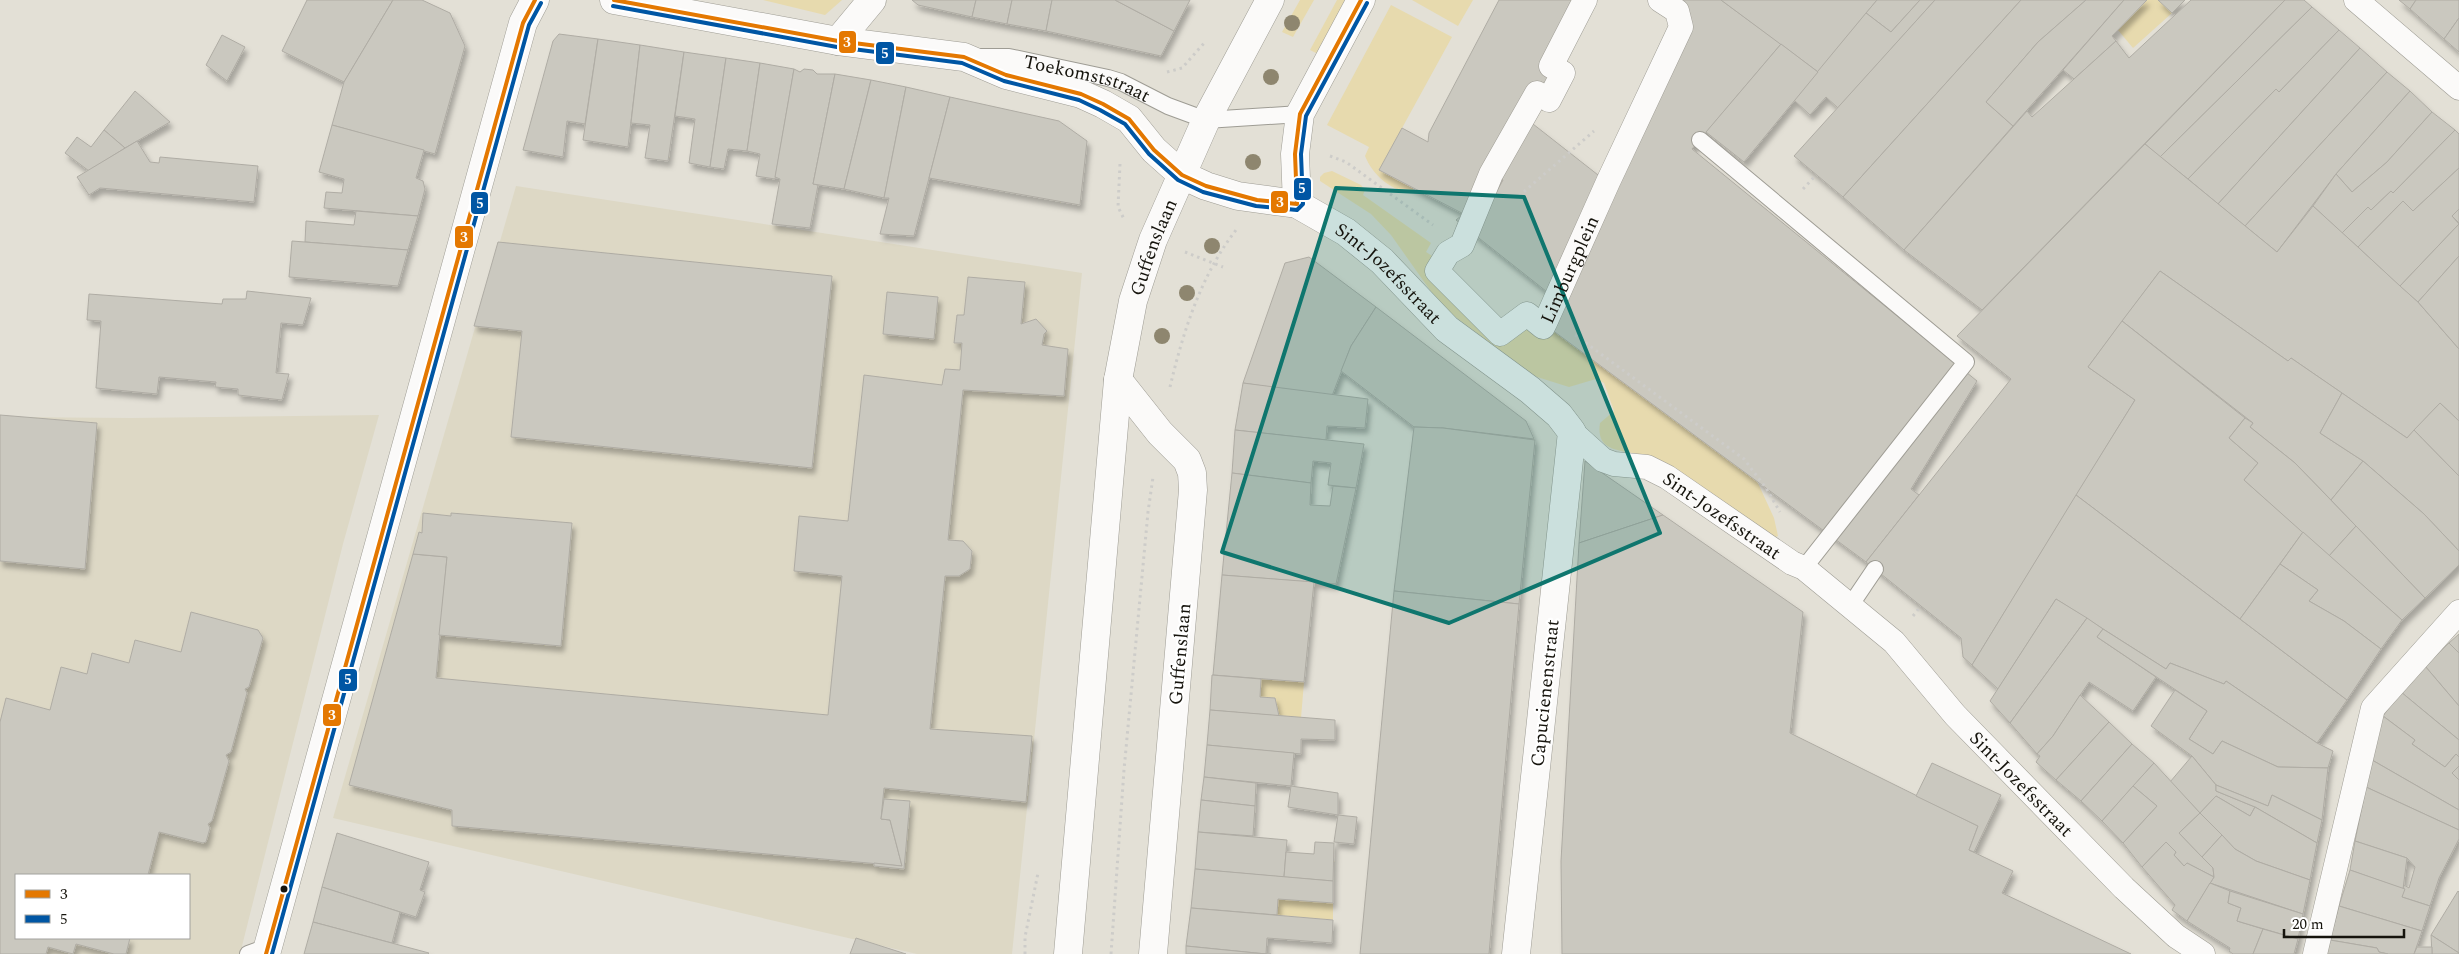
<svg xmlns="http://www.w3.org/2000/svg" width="2459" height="954" font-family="Spectral,serif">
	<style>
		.built { fill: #ddd8c5; fill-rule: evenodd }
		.green { fill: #e7daae }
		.building { fill: #cac8bf; stroke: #afaca4; filter: url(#shadow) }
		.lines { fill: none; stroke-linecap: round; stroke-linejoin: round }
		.service-casing { stroke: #9e9c94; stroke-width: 18 }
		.pedestrian-casing { stroke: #9e9c94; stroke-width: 25 }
		.minor-casing { stroke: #9e9c94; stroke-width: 29 }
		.secondary-casing { stroke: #9e9c94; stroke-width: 29 }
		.path { stroke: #cdccc9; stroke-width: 3; stroke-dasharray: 2.5 4; stroke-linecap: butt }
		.service { stroke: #fbfaf9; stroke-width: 16 }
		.pedestrian { stroke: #fbfaf9; stroke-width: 24 }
		.minor { stroke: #fbfaf9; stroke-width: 28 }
		.secondary { stroke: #fbfaf9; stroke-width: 28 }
		.bus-1-casing { stroke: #fff; stroke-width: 8 }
		.bus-2-casing { stroke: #fff; stroke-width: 8 }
		.bus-1 { stroke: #e47801; stroke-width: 4 }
		.bus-2 { stroke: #0056a4; stroke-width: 4 }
		.tree { fill: #8e866f }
		.marked { fill: #0f766e; fill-opacity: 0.2; stroke: #0f766e; stroke-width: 4; stroke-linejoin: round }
		.bus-dot { fill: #16140d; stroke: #fff; stroke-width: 2 }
		.labels { text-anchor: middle; stroke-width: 4.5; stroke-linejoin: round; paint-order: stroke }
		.street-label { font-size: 19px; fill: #16140d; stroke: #fff }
		.line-badge { stroke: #fff; stroke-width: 2 }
		.badge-label { font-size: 14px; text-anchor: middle; font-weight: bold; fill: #fff }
	</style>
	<defs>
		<filter id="shadow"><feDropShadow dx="3" dy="5.5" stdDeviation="2.5" flood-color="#0004"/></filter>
	</defs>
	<rect width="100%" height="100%" fill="#e3e0d6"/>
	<g class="built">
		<polygon points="516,186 1082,273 1012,954 917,954 333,818"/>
		<path d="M379,415L343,544L240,954H0V417L132,418ZM16,875H189V938H16Z"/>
	</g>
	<g class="green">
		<polygon points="763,0 842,0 825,15"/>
		<polygon points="1300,0 1314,0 1293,37 1282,32"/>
		<polygon points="1337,0 1348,0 1318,54 1310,50"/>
		<polygon points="1412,0 1473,0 1458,26"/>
		<polygon points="2147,0 2158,0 2172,13 2133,48 2118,30"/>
		<path d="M1391,5L1452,37L1379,170L1414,189L1410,193C1389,189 1373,175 1365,156L1369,147L1327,125Z"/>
		<path d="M1332,171L1361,185L1365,190L1363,195L1431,243L1426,252L1443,263L1500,334L1545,323L1757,481L1774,518L1778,536L1773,538L1657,459C1649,457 1641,454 1633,453C1614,450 1596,448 1600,423L1614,411L1604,383L1596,379L1569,387L1534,376L1442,307L1391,235L1371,214L1320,181V177L1324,173Z"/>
		<polygon points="1261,679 1304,682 1301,718 1279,716 1275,698 1260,697"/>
		<polygon points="1278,899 1333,903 1333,920 1277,915"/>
	</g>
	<g class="building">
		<polygon points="307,0 393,0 344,82 282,51"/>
		<polygon points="393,0 422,0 450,13 465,46 435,154 332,125 344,82"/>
		<polygon points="912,0 976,0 972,17 918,5"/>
		<polygon points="976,0 1012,0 1007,24 972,17"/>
		<polygon points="1012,0 1052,0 1046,31 1007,24"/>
		<polygon points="1052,0 1115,0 1174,31 1161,56 1046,31"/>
		<polygon points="1115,0 1190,0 1174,31"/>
		<polygon points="1499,0 1585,0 1551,66 1563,73 1537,93 1479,222 1379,170 1402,128 1428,142 1429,133"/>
		<polygon points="1660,0 1721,0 1781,44 1692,149 1977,381 1911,489 1919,495 1866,562 1544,324 1556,299 1456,220 1462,215 1479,224 1503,180 1493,175 1533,124 1607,182 1680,29"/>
		<polygon points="1721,0 1877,0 1818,72"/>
		<polygon points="1877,0 1920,0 1891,32 1866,13"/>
		<polygon points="1920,0 1935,0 1838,108 1826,97 1810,115 1794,100 1866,13 1891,32"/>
		<polygon points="1935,0 2021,0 1843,197 1794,156"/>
		<polygon points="2021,0 2086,0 2038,42 1986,102 2013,126 1904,250 1843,197"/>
		<polygon points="2086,0 2124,0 2013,126 1986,102 2038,42"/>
		<polygon points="2124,0 2147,0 2112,36 2116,41 2074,79 2063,70"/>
		<polygon points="2158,0 2185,0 2172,13"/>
		<polygon points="2191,0 2285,0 1982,310 1904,250 2027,111 2032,117 2116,41 2129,58"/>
		<polygon points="2285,0 2304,0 2312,7 2160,157 2145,144"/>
		<polygon points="2399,0 2416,0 2410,9"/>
		<polygon points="2416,0 2459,0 2459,18 2444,39 2410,9"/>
		<polygon points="2312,7 2339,30 2279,92 2276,89 2188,179 2160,157"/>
		<polygon points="2459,18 2459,52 2444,39"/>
		<polygon points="2339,30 2360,48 2218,204 2188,179 2276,89 2279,92"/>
		<polygon points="559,34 598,39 585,124 567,121 563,157 523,150 553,41"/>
		<polygon points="222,35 245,47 227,81 206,65"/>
		<polygon points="598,39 640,45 628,147 583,140"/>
		<polygon points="1781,44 1818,72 1744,162 1706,132"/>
		<polygon points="640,45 684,52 668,161 645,158 650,125 631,123"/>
		<polygon points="2360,48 2387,72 2245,226 2218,204"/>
		<polygon points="684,52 726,58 710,167 689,163 695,119 675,116"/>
		<polygon points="726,58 760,63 747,151 728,149 724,169 710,167"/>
		<polygon points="760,63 794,69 775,179 756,176 760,154 747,151"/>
		<polygon points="794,69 800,72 804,69 813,70 817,74 835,74 813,184 818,185 810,228 772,224 780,179 775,177"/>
		<polygon points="2387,72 2410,91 2336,174 2277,252 2245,226"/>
		<polygon points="835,74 871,80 844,189 813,184"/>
		<polygon points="871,80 906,87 884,198 844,189"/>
		<polygon points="906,87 950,97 914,236 880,234 889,198 884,198"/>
		<polygon points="135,91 170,122 125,148 104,130"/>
		<polygon points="2410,91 2432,112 2387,162 2352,192 2336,174"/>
		<polygon points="950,97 1059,121 1087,141 1080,205 929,178"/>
		<polygon points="2432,112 2455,130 2393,193 2391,191 2371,210 2368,207 2342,233 2313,206 2336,174 2352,192 2387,162"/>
		<polygon points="332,125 424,150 416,178 423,181 425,189 418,216 324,208 326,192 342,193 344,179 319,172"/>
		<polygon points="104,130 125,148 89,171 65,153 77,137 91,147"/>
		<polygon points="2455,130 2459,134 2459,168 2413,211 2403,201 2358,247 2342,233 2368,207 2371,210 2391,191 2393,193"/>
		<polygon points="137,141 150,162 159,163 160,157 258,166 254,202 100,188 89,195 77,177"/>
		<polygon points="2145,144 2277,252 2313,206 2418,302 2459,349 2459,421 2440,403 2407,438 2291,358 2288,361 2160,271 2088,367 2135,400 1972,665 1963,657 1961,638 1866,562 2011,379 1957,336"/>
		<polygon points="2459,168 2459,209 2452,216 2459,224 2400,286 2358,247 2403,201 2413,211"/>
		<polygon points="2459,209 2459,223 2452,216"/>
		<polygon points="356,211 418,216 408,250 305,242 306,221 354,225"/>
		<polygon points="2459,224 2459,256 2418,302 2400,286"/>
		<polygon points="292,241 305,242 408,250 398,286 289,277"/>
		<polygon points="498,242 832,276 812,468 511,437 522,331 474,326"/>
		<polygon points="2459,256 2459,349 2418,302"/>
		<polygon points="1309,257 1376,307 1351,346 1332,396 1243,383 1285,263"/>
		<polygon points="2160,271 2288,361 2291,358 2342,393 2320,433 2363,461 2331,500 2295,463 2250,427 2253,423 2122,321"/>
		<polygon points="968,277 1025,282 1021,324 1036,319 1047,331 1044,334 1042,345 1068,349 1064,396 963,390 948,540 963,541 972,551 970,569 959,576 945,576 930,729 1032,736 1026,802 884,788 881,819 890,820 902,866 452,826 452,810 349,785 413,554 447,557 436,678 828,715 842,576 794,571 799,516 848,521 864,375 942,385 945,369 960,370 962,343 954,343 957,315 964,315"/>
		<polygon points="247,291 311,298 303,325 281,323 276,373 289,374 282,400 238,395 238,389 215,387 216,382 159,377 157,394 96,388 101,321 87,320 89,294 222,304 223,299 246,299"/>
		<polygon points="887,292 938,297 934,339 883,334"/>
		<polygon points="1376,307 1526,421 1534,439 1443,428 1414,427 1341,371 1351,346"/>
		<polygon points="2122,321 2245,418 2229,438 2258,463 2244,480 2303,532 2240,619 2076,495 2135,400 2088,367"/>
		<polygon points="1243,383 1368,399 1365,428 1327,426 1326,440 1235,430"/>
		<polygon points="2342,393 2407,438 2414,430 2459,476 2459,551 2424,514 2363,461 2320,433"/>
		<polygon points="2440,403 2459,421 2459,476 2414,430"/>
		<polygon points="0,415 97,423 85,569 0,561"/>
		<polygon points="2245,418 2253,423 2250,427 2295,463 2356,526 2329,556 2244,480 2258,463 2229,438"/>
		<polygon points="1414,427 1443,428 1535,440 1519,604 1394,591"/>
		<polygon points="1235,430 1364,444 1356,488 1328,485 1331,463 1313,461 1311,483 1232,473"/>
		<polygon points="1585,461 1663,515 1579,543"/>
		<polygon points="2363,461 2424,514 2459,551 2459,565 2425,598 2331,500"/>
		<polygon points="1232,473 1311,483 1310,505 1330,506 1333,486 1356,488 1336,584 1222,575"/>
		<polygon points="2076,495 2347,700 2317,743 2226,681 2224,684 2170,663 2166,669 2056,599 1998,689 1972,665"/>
		<polygon points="423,513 451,516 451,513 572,523 561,646 439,635 447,557 413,554 419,532 422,533"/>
		<polygon points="1663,515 1803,612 1790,733 1978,826 1969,850 2013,871 2002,893 2131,954 1562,954 1561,861 1579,543"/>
		<polygon points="2356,526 2425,598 2402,620 2329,556"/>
		<polygon points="2303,532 2402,620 2381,649 2344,621 2309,601 2318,590 2280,564"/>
		<polygon points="2280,564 2318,590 2309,601 2344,621 2381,649 2347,700 2240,619"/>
		<polygon points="1222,575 1314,582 1304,682 1213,675"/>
		<polygon points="1394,591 1519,604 1489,954 1360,954"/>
		<polygon points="2056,599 2087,618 2010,723 1990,701"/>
		<polygon points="191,612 258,630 263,638 249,687 245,689 247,693 231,752 226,755 229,761 212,821 208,824 210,828 206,842 203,843 159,832 148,875 16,875 16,938 130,938 126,954 114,954 76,944 73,954 48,947 46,954 0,954 0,722 6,698 50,710 61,667 87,674 92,653 129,663 135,640 181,652"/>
		<polygon points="2087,618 2103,629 2097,637 2156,677 2133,711 2089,682 2053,736 2037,754 2010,723"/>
		<polygon points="2103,629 2166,669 2170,663 2224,684 2226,681 2317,743 2333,751 2328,768 2278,767 2222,741 2213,754 2189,739 2207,711 2097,637"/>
		<polygon points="2459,634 2459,653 2449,643"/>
		<polygon points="2449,643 2459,653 2459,706 2425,666"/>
		<polygon points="2425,666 2459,706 2459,740 2401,692"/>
		<polygon points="1212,675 1261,679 1260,697 1275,698 1279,716 1210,710"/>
		<polygon points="2175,690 2207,711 2189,739 2213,754 2222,741 2278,767 2328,768 2322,820 2272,795 2268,806 2216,785 2192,756 2151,726"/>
		<polygon points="2401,692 2459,740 2459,757 2456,754 2445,767 2412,744 2415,740 2383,716"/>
		<polygon points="2080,695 2109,722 2056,780 2036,762 2040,756 2037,754 2053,736"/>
		<polygon points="1210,710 1335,720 1335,740 1301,739 1301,754 1207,745"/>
		<polygon points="2383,716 2415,740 2412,744 2445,767 2456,754 2459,757 2459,766 2452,773 2459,780 2459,810 2372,760"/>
		<polygon points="2109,722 2132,744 2081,801 2056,780"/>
		<polygon points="2132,744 2154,763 2102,821 2081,801"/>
		<polygon points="1207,745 1294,753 1291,786 1204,777"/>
		<polygon points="2192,756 2216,785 2216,791 2255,807 2250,816 2216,796 2200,813 2170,782"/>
		<polygon points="2372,760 2459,810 2459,830 2366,787"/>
		<polygon points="1932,763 2001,795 1974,852 1969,850 1978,826 1916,796"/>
		<polygon points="2154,763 2200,813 2179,833 2213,868 2214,877 2187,863 2184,866 2174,855 2176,852 2166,842 2142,867 2123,843 2157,806 2133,786"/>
		<polygon points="2459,766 2459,780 2452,773"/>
		<polygon points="1204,777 1256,783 1255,806 1201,800"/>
		<polygon points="2216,785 2268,806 2272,795 2322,820 2317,843 2255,807 2216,791"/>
		<polygon points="1291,786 1338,793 1338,815 1288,807"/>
		<polygon points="2133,786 2157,806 2123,843 2102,821"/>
		<polygon points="2366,787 2459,830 2459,839 2439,878 2430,906 2402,897 2404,885 2409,888 2415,867 2407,858 2355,841"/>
		<polygon points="2216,796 2250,816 2255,807 2317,843 2310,880 2256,861 2235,849 2200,813"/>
		<polygon points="884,799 910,801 904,869 874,866 874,863 902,866 890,820 881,819"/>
		<polygon points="1201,800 1255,806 1253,836 1198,832"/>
		<polygon points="2200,813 2222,835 2202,857 2179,833"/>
		<polygon points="1338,815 1357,817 1354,844 1334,842"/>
		<polygon points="1198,832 1287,840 1284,877 1195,869"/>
		<polygon points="337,833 429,862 420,890 425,892 416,917 322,887"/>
		<polygon points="2222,835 2235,849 2256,861 2310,880 2303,914 2210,883 2214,877 2213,868 2202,857"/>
		<polygon points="2355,841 2407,858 2403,889 2350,870"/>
		<polygon points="1315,842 1334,843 1333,881 1284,877 1286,852 1314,854"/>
		<polygon points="2166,842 2176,852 2174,855 2184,866 2187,863 2214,877 2187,921 2172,910 2175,905 2142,867"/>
		<polygon points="1195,869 1333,881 1333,903 1278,899 1277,915 1191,908"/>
		<polygon points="2350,870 2405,889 2402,897 2430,906 2422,931 2339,906"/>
		<polygon points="2210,883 2230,891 2228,903 2241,908 2237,921 2263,929 2253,954 2233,954 2229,951 2230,948 2187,921"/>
		<polygon points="322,887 400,912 392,943 313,922"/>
		<polygon points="2230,891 2303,914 2298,939 2237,921 2241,908 2228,903"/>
		<polygon points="2458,891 2459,892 2459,953 2431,935"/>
		<polygon points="2339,906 2422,931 2414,954 2388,954 2379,952 2377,948 2330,940"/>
		<polygon points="1191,908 1333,920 1332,943 1267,938 1266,954 1186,946"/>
		<polygon points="313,922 429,953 428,954 304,954"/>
		<polygon points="2263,929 2298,939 2294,954 2253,954"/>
		<polygon points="2431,935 2459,953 2459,954 2432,954"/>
		<polygon points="856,938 906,954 850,954"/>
		<polygon points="2330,940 2377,948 2379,952 2388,954 2327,954"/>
		<polygon points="1186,946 1266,954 1271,954 1186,954"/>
		<polygon points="2417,947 2432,947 2432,954 2414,954"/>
	</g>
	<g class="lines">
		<g class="service-casing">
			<g id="service">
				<path id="s1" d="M979,57H1009L1108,78L1121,82L1168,106L1206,120L1300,114"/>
				<polyline points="1700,140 1966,362 1804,568"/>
				<polyline points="1850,606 1875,569"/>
				<polyline points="248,954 267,947"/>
			</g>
		</g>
		<g class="pedestrian-casing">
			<g id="pedestrian">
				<path id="s2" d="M1585,0L1551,66L1563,73L1549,100L1537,93L1491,174L1462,245L1448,253L1437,271L1500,334L1527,314L1543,327L1545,323L1608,182L1681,27L1677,11L1660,0"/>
				<polyline points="2356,0 2459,88"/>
				<path id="s3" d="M1572,432L1603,460L1614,464L1647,467L1667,477L1792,563L1804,568L1894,642L1955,715L2124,888L2176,936L2203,954"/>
				<polyline points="2315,954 2373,708 2459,612"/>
			</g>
		</g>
		<g class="minor-casing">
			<g id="minor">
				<polyline points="838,41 872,0"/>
				<path id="s4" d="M1182,175L1206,186L1238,196L1297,204L1346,232L1382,261L1447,329L1530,390L1559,415L1572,432L1516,954"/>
				<polyline points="1297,204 1295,154 1300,114 1361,0"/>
				<polyline points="1118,380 1160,433 1187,460 1192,473 1193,490 1153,954"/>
				<polyline points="266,954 523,23 535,0"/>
			</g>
		</g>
		<g class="secondary-casing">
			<g id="secondary">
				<polyline points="614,0 838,41 964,57 1006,75 1081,94 1103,104 1129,119 1154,150 1182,175"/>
				<path id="s5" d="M1068,954L1118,380L1133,301L1153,240L1206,120L1270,0"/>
			</g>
		</g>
		<g class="path">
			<polyline points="1167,72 1182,68 1206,41"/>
			<polyline points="1330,156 1346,162 1433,225"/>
			<polyline points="1120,164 1118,207 1124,219"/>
			<polyline points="1803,189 1816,175"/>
			<polyline points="1519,196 1594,131"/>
			<polyline points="1185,252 1223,267"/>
			<polyline points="1575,335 1744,459 1766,488 1780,512"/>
			<path d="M1170,387C1183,332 1201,275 1236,230"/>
			<polyline points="1913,616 1920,607"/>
			<polyline points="1025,954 1025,937 1038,873"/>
			<polyline points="1111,954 1124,770 1148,512 1153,477"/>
		</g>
		<use href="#service" class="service"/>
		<use href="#pedestrian" class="pedestrian"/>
		<use href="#minor" class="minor"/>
		<use href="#secondary" class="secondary"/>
		<g class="bus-1-casing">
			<g id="bus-1">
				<polyline points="614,0 838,41 964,57 1006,75 1081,94 1103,104 1129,119 1154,150 1182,175 1206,186 1257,200 1297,204 1295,154 1300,114 1361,0"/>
				<polyline points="266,954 523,23 535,0"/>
			</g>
		</g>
		<g class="bus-2-casing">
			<g id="bus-2">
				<polyline points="613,6 837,47 962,63 1004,81 1079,100 1100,110 1125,124 1149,154 1178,180 1203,192 1256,206 1297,210 1303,204 1301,154 1306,116 1367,3"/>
				<polyline points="272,954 529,25 541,3"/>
			</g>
		</g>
		<use href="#bus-1" class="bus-1"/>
		<use href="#bus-2" class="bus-2"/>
	</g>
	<g class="tree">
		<circle cx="1292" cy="23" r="8"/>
		<circle cx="1271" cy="77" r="8"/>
		<circle cx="1253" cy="162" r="8"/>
		<circle cx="1212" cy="246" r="8"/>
		<circle cx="1187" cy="293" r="8"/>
		<circle cx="1162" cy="336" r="8"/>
	</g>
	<path class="marked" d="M1336,188L1524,197L1660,533L1449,623L1222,552Z"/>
	<circle class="bus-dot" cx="284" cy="889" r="4.5"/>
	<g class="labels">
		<g class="street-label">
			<text dy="7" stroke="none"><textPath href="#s1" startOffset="111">Toekomststraat</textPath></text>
			<text dy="7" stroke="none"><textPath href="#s5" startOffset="714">Guffenslaan</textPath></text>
			<text dy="7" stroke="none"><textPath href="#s2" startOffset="546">Limburgplein</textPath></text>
			<text dy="7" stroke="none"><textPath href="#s4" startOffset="235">Sint-Jozefsstraat</textPath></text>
			<text dy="7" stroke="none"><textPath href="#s3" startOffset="176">Sint-Jozefsstraat</textPath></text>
			<text transform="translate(1179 654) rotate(-85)" y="7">Guffenslaan</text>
			<text transform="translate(1544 693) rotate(-84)" y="7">Capucienenstraat</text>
			<text dy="7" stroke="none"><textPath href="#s3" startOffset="581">Sint-Jozefsstraat</textPath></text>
		</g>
	</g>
	<g class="line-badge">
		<rect x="838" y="30" width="19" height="24" rx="5" fill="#e47801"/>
		<rect x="875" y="41" width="20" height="24" rx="5" fill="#0056a4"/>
		<rect x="1293" y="177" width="19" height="24" rx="5" fill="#0056a4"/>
		<rect x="1270" y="190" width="19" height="24" rx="5" fill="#e47801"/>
		<rect x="470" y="191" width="19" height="24" rx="5" fill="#0056a4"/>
		<rect x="454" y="225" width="20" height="24" rx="5" fill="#e47801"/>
		<rect x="338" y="668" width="20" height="24" rx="5" fill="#0056a4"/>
		<rect x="322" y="703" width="20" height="24" rx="5" fill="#e47801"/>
	</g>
	<g class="badge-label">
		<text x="847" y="47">3</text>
		<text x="885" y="58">5</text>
		<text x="1302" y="193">5</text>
		<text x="1280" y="207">3</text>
		<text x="480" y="208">5</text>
		<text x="464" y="242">3</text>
		<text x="348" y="684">5</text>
		<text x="332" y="720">3</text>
	</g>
	<rect x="15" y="874" width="175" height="65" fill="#ffffff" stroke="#a2a19e"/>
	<rect x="25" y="890" width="25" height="8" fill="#e47801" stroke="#a2a19e"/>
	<text x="60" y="899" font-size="15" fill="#16140d">3</text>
	<rect x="25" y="915" width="25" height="8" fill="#0056a4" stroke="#a2a19e"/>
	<text x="60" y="924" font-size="15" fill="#16140d">5</text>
	<path d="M2284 929v8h120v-8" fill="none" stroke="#16140d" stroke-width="2.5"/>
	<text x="2292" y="929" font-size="15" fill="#16140d" stroke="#ffffff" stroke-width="4" paint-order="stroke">20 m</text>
</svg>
